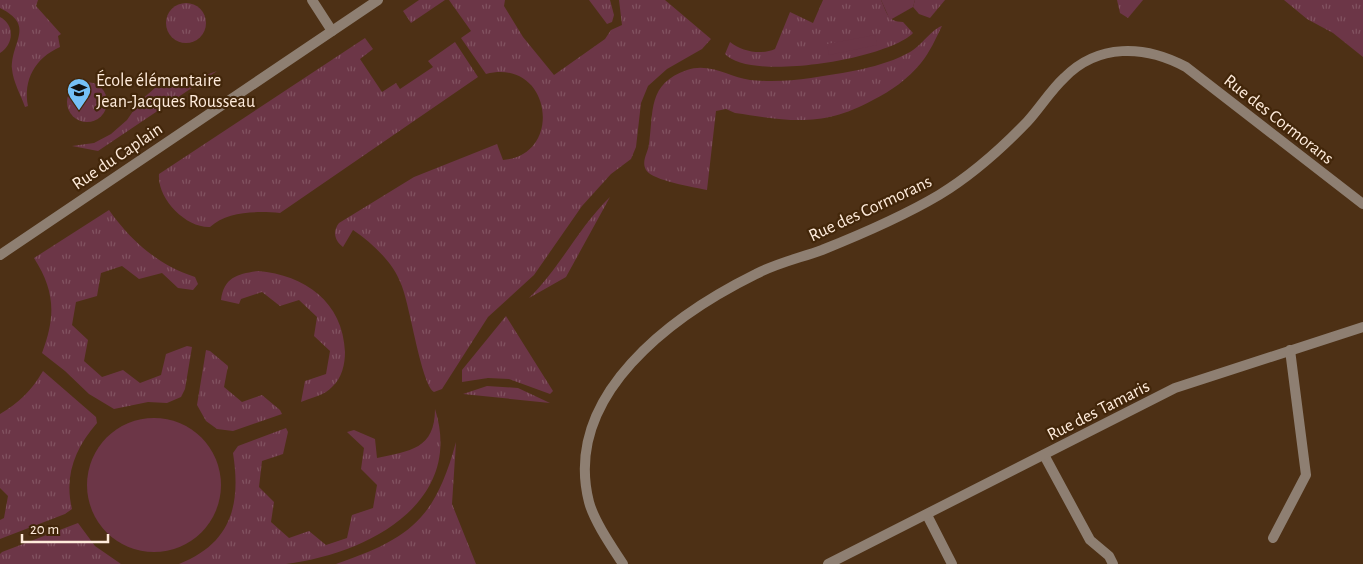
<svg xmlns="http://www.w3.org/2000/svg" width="1363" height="564" font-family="'Alegreya Sans',sans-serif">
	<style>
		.grass { fill: url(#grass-tufts) }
		.park { fill: #6c3647 }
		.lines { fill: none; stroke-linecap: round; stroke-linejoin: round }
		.minor { stroke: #8e7f72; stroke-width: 10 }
		.labels { text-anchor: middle; stroke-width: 4.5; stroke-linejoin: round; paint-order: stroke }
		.poi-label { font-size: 18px; fill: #ffecdc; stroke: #42260a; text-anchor: start }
		.street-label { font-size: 18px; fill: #ffecdc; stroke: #42260a }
	</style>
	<defs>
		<pattern id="grass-tufts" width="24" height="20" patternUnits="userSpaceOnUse" patternTransform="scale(1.25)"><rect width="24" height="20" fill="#6c3647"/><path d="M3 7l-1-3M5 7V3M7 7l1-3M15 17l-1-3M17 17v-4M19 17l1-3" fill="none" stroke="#825361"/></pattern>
	</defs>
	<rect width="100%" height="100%" fill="#4d3015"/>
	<g class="grass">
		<path d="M0,0H38L36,6L61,34L58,36L60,47C35,58 23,80 28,106L25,107C21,95 13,82 12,69C11,41 36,26 0,8Z"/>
		<polygon points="419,0 445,0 411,23 403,11"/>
		<path d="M449,0H505L504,6L523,37L554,75L605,39L611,30L622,25L619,0H665L711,39L702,49L667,69L648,86L641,103L636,147L631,159L611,174L582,206L534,275L488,317L442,389L434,392C421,384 410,304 401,284C393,262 372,243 353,230L343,247C335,241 332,232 339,223L414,177L497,144L503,160C565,155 551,57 486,74L461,38L471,31Z"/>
		<polygon points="589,0 610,0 614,15 612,22 607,24"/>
		<path d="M823,0H881C888,15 887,21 903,22L913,33C888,59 750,82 725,54L730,42C742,52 762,55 775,49L790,12L813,23Z"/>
		<polygon points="915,0 945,0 930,18 919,14 913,7"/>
		<polygon points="1117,0 1143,0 1128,18 1120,13"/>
		<polygon points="1284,0 1363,0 1363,57 1333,33 1307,19"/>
		<circle cx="186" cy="23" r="20"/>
		<path d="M0,17C15,25 14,44 0,53Z"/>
		<path d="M942,26C936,38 930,52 921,63C908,79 891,91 873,100C822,128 790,121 735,113L726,109L716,111L707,190C694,187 653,181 646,170C641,161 648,153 649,144C654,111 647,84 687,70C709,62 730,77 750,80C770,82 791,81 811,78C843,73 882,68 910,52C921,46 933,28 942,26Z"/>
		<path d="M365,38L373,49L360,59L382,92L396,83L400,89L433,67L428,61L455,42L478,77L280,213C258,211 227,211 210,227C186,228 157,199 159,174Z"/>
		<polygon points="217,71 98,151 72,146 94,143 111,134 127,120 140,101 155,88 182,84"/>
		<circle cx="87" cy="102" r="20"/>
		<path d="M610,197L566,277L529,298C560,268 578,228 610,197Z"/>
		<path d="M109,210C131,241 158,265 195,277L198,284L193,290L178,288L162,273L139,279L122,266L101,273L97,296L76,302L72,325L88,340L84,361L102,377L123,370L140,383L161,375L166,354L187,346L192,347L185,389L181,397L167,403L148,402L114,409L89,394L65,371L42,353C56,316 55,291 34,258Z"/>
		<path d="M258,271C305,275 343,302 345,352C345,364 342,378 332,387C325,395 311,398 301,402L305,381L326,374L330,351L314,336L317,317L299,300L280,306L262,292L241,299L239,304L221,300C224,277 238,274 258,271Z"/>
		<polygon points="506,316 553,391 550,394 509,379 488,378 462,382 462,370"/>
		<polygon points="206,350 210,351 228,366 224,387 242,402 262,395 280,410 282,414 233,431 217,429 206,421 197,405"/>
		<path d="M43,371L96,417L97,423C75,448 64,476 72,509L65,514L0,539V520L4,518L8,496L0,488V414C19,403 32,390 43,371Z"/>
		<polygon points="487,386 518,388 550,403 463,394"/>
		<path d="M435,409C465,504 366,554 286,564C252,564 214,564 179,564C232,543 241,504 233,453L238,446L286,428L288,432L283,454L262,461L259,487L274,502L271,522L289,538L309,531L326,545L347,538L352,515L373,508L377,485L361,469L364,448L347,432L354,430L375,439L377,458C410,451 435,449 435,409Z"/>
		<path d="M456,442L452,504L476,564H336C411,538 435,519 456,442Z"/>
		<polygon points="78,523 95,546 121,564 0,564 0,554 2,552"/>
	</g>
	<g class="park">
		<polygon points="881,0 915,0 913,7 890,20"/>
		<polygon points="875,35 877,45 829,55 827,44"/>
		<circle cx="154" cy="485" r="67"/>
	</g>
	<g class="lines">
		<g class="minor">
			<polyline points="312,0 332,31"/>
			<polyline points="0,255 378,0"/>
			<polyline points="1044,455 1090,540 1109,556 1113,564"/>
			<polyline points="927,515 952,564"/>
			<polyline points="1273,538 1306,475 1290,350"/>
			<path d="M623,564C612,547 594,521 589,502C562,395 673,315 756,274C777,263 800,258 822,250C862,234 902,217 939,195C972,175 1000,150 1027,122C1040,108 1050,91 1064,78C1098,43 1145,45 1186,67L1363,204"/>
			<polyline points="828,564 1175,388 1363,327"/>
		</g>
	</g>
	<defs>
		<g id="school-pin" transform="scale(1.25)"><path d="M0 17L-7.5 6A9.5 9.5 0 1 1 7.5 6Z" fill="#75c0f6" stroke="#42260a"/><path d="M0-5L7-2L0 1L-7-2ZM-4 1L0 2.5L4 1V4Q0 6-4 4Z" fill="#111"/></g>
	</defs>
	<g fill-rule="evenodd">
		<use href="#school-pin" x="79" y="90"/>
	</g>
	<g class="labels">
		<g class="poi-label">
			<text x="96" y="86">École élémentaire<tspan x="96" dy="21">Jean-Jacques Rousseau</tspan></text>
		</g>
		<g class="street-label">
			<text transform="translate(1279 119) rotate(38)" y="6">Rue des Cormorans</text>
			<text transform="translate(117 156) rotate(-34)" y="6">Rue du Caplain</text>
			<text transform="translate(870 208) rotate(-25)" y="6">Rue des Cormorans</text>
			<text transform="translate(1098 410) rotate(-27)" y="6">Rue des Tamaris</text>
		</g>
	</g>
	<path d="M22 534v8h86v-8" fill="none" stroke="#ffecdc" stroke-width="2.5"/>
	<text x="30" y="534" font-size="15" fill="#ffecdc" stroke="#42260a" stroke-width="4" paint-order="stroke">20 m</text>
</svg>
